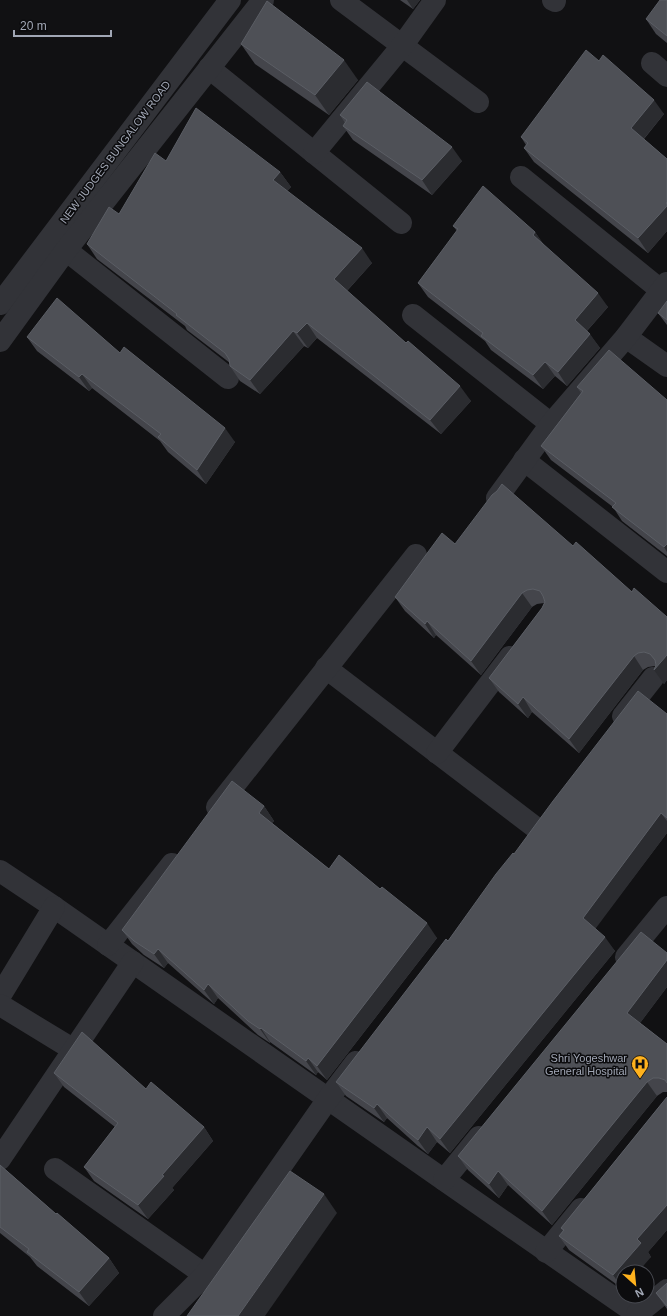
<svg xmlns="http://www.w3.org/2000/svg" width="667" height="1316" font-family="Arial,sans-serif">
	<style>
		.lines { fill: none; stroke-linecap: round; stroke-linejoin: round }
		.minor { stroke: #323338; stroke-width: 22 }
		.wall { fill: #44454b }
		.shaded-wall { fill: #2b2c30 }
		.building { fill: #4e5056; stroke: #5b5e65 }
		.labels { text-anchor: middle; stroke-width: 3; stroke-linejoin: round; paint-order: stroke }
		.street-label { font-size: 11px; fill: #a1a7b5; stroke: #0c0c0e }
		.poi-label { font-size: 11px; fill: #a1a7b5; stroke: #0c0c0e; text-anchor: end }
	</style>
	<rect width="100%" height="100%" fill="#111113"/>
	<g class="lines">
		<g class="minor">
			<polyline points="341,0 478,102"/>
			<polyline points="553,0 555,1"/>
			<polyline points="652,63 667,76"/>
			<polyline points="209,68 401,223"/>
			<polyline points="314,153 402,46 435,0"/>
			<polyline points="521,177 662,291"/>
			<polyline points="66,250 228,378"/>
			<polyline points="0,304 230,0"/>
			<polyline points="413,315 551,424"/>
			<polyline points="626,337 667,366"/>
			<polyline points="0,341 66,250 263,0"/>
			<polyline points="524,460 667,572"/>
			<polyline points="497,498 551,424 626,337 667,283"/>
			<polyline points="326,668 536,828"/>
			<polyline points="623,716 653,678"/>
			<polyline points="437,753 510,657"/>
			<polyline points="217,807 416,555"/>
			<polyline points="0,871 54,907 444,1180 640,1316"/>
			<polyline points="108,945 172,864"/>
			<polyline points="626,957 667,907"/>
			<polyline points="0,996 54,907"/>
			<polyline points="0,1005 74,1050"/>
			<polyline points="0,1159 133,962"/>
			<polyline points="55,1169 205,1275"/>
			<polyline points="444,1180 479,1137"/>
			<polyline points="546,1252 581,1209"/>
			<polyline points="637,1314 667,1290"/>
			<polyline points="164,1316 205,1275 328,1099 356,1062"/>
		</g>
	</g>
	<g class="wall">
		<polygon points="400,0 420,0 413,9"/>
		<polygon points="667,0 667,43 656,34 646,19"/>
		<polygon points="241,44 358,80 329,115 255,64"/>
		<polygon points="599,61 664,114 644,139 667,159 667,231 648,253 534,162 524,148 526,145 521,137"/>
		<polygon points="340,115 462,161 432,195 353,140 343,126 345,123"/>
		<polygon points="166,161 280,172 291,187 287,191 372,263 347,291 471,401 441,434 317,338 308,348 304,346 260,394 240,381 230,366 230,363 187,330 185,326 97,259 87,244 119,214"/>
		<polygon points="453,226 535,232 543,244 608,307 587,331 600,348 567,386 555,376 543,389 491,350 485,341 428,297 418,283 457,231"/>
		<polygon points="667,301 667,325 658,313"/>
		<polygon points="27,337 120,353 235,442 206,484 168,452 160,441 92,388 89,391 37,351"/>
		<polygon points="577,387 667,400 667,556 622,521 613,507 551,460 541,446 581,393"/>
		<polygon points="455,544 573,546 632,592 667,617 667,680 664,684 655,666 648,667 643,670 579,753 532,712 528,718 499,692 489,678 542,608 544,603 537,604 532,607 481,675 436,635 434,638 405,611 395,597"/>
		<polygon points="667,714 667,833 595,928 615,951 450,1153 437,1142 428,1154 418,1146 387,1118 384,1122 346,1096 336,1082 448,941 514,854"/>
		<polygon points="264,806 274,821 272,823 329,869 437,938 327,1080 318,1072 316,1075 270,1042 270,1043 258,1035 218,998 214,1004 168,963 164,968 144,955 132,944 122,930"/>
		<polygon points="667,953 667,987 640,1023 667,1044 667,1092 663,1092 657,1096 552,1225 508,1185 499,1198 468,1170 458,1156"/>
		<polygon points="54,1073 146,1089 204,1127 213,1141 172,1188 174,1190 148,1219 94,1181 84,1167 115,1127 64,1087"/>
		<polygon points="667,1097 667,1230 648,1252 651,1257 623,1272 623,1289 569,1250 559,1236 563,1231 561,1228"/>
		<polygon points="0,1165 56,1214 109,1258 119,1273 89,1306 37,1266 30,1257 0,1233"/>
		<polygon points="667,1283 667,1309 656,1293"/>
	</g>
	<g class="shaded-wall">
		<polygon points="407,0 420,0 413,9"/>
		<polygon points="344,60 358,80 329,115 315,95"/>
		<polygon points="654,100 664,114 641,142 631,128"/>
		<polygon points="452,147 462,161 432,195 422,180"/>
		<polygon points="280,172 291,187 283,195 273,180"/>
		<polygon points="667,206 667,231 648,253 638,238"/>
		<polygon points="535,232 545,246 533,235"/>
		<polygon points="362,248 372,263 344,294 334,279"/>
		<polygon points="598,293 608,307 584,334 575,320"/>
		<polygon points="307,323 317,338 308,348 297,333"/>
		<polygon points="293,331 304,346 260,394 250,380"/>
		<polygon points="590,334 600,348 567,386 558,372"/>
		<polygon points="545,362 555,376 543,389 533,375"/>
		<polygon points="82,374 92,388 89,391 79,377"/>
		<polygon points="460,386 471,401 441,434 430,420"/>
		<polygon points="225,428 235,442 206,484 197,470"/>
		<polygon points="667,544 667,552 664,547"/>
		<polygon points="522,593 532,607 481,675 471,661"/>
		<polygon points="427,621 436,635 434,638 425,624"/>
		<polygon points="667,655 667,680 664,684 654,670"/>
		<polygon points="634,656 643,670 579,753 569,739"/>
		<polygon points="523,697 532,712 528,718 518,704"/>
		<polygon points="264,806 274,821 269,827 259,813"/>
		<polygon points="661,813 667,821 667,833 593,932 583,918"/>
		<polygon points="427,923 437,938 327,1080 317,1066"/>
		<polygon points="605,937 615,951 450,1153 440,1139"/>
		<polygon points="158,949 168,963 164,968 154,954"/>
		<polygon points="667,960 667,987 637,1027 627,1013"/>
		<polygon points="208,984 218,998 214,1004 204,990"/>
		<polygon points="261,1028 270,1042 270,1043 260,1029"/>
		<polygon points="308,1058 318,1072 316,1075 306,1061"/>
		<polygon points="647,1082 657,1096 552,1225 542,1211"/>
		<polygon points="377,1104 387,1118 384,1122 374,1108"/>
		<polygon points="204,1127 213,1141 172,1188 174,1190 148,1219 138,1205 162,1175"/>
		<polygon points="427,1127 437,1142 428,1154 418,1140"/>
		<polygon points="498,1171 508,1185 499,1198 489,1184"/>
		<polygon points="324,1194 337,1213 265,1316 238,1316"/>
		<polygon points="667,1205 667,1230 648,1252 651,1257 638,1272 623,1272 623,1289 613,1275 637,1239"/>
		<polygon points="109,1258 119,1273 89,1306 79,1292"/>
	</g>
	<g class="building">
		<polygon points="660,0 667,0 667,36 646,19"/>
		<polygon points="267,1 344,60 315,95 241,44"/>
		<polygon points="586,50 599,61 603,55 654,100 631,128 667,159 667,202 666,203 667,204 667,206 638,238 524,148 528,143 521,137"/>
		<polygon points="367,82 452,147 422,180 343,126 347,120 340,115"/>
		<polygon points="196,108 280,172 273,180 362,248 334,279 406,343 408,341 460,386 430,420 307,323 297,333 293,331 250,380 230,366 229,359 225,353 176,315 177,314 87,244 109,207 119,214 155,153 166,161"/>
		<polygon points="483,186 535,232 533,235 598,293 575,320 590,334 558,372 545,362 533,375 481,336 483,333 418,283 458,229 453,226"/>
		<polygon points="57,298 120,353 124,347 225,428 197,470 158,437 161,434 82,374 79,377 27,337"/>
		<polygon points="667,301 667,320 658,313"/>
		<polygon points="609,350 667,400 667,544 664,547 612,507 616,503 541,446 583,391 577,387"/>
		<polygon points="502,484 573,546 576,542 632,592 634,588 667,617 667,655 654,670 656,665 655,660 650,654 644,652 638,653 634,656 569,739 523,697 518,704 489,678 542,608 545,602 543,596 540,591 533,589 527,590 522,593 471,661 427,621 425,624 395,597 442,533 455,544 492,495 497,491"/>
		<polygon points="638,691 667,714 667,818 661,813 583,918 605,937 440,1139 427,1127 418,1140 408,1132 377,1104 374,1108 336,1082 446,939 448,941 496,874 513,853 514,854 553,801"/>
		<polygon points="232,781 264,806 259,813 329,869 339,855 380,889 382,887 427,923 317,1066 308,1058 306,1061 261,1028 260,1029 248,1021 208,984 204,990 158,949 154,954 134,941 122,930"/>
		<polygon points="641,932 667,953 667,960 627,1013 667,1044 667,1083 665,1080 659,1078 653,1078 647,1082 542,1211 498,1171 489,1184 458,1156"/>
		<polygon points="82,1032 146,1089 151,1082 204,1127 162,1175 164,1176 138,1205 84,1167 118,1123 54,1073"/>
		<polygon points="667,1097 667,1205 637,1239 641,1243 613,1275 559,1236 564,1230 561,1228"/>
		<polygon points="0,1165 56,1214 57,1213 109,1258 79,1292 27,1252 29,1249 0,1227"/>
		<polygon points="290,1171 324,1194 238,1316 187,1316"/>
		<polygon points="667,1283 667,1306 656,1293"/>
	</g>
	<defs>
		<g id="hospital-pin" transform="scale(0.9)"><path d="M0 17L-7.5 6A9.5 9.5 0 1 1 7.5 6Z" fill="#ffb21d" stroke="#0c0c0e"/><path d="M-5-5h3v3.5h4V-5h3V5h-3V1.5h-4V5h-3Z" fill="#111"/></g>
	</defs>
	<g fill-rule="evenodd">
		<use href="#hospital-pin" x="640" y="1064"/>
	</g>
	<g class="labels">
		<g class="street-label">
			<text transform="translate(115 152) rotate(-53)" y="4">NEW JUDGES BUNGALOW ROAD</text>
		</g>
		<g class="poi-label">
			<text x="627" y="1062">Shri Yogeshwar<tspan x="627" dy="13">General Hospital</tspan></text>
		</g>
	</g>
	<g transform="translate(635 1284) rotate(153)"><circle r="19" fill="#0c0c0e" stroke="#484a51"/>
	<path d="M0-3L7 15L0 10L-7 15Z" fill="#ffb21d"/>
	<text y="-6" font-size="11" font-weight="bold" text-anchor="middle" fill="#a1a7b5">N</text>
	</g>
	<path d="M14 30v6h97v-6" fill="none" stroke="#a1a7b5" stroke-width="2"/>
	<text x="20" y="30" font-size="12" fill="#a1a7b5" stroke="#0c0c0e" stroke-width="3" paint-order="stroke">20 m</text>
</svg>
